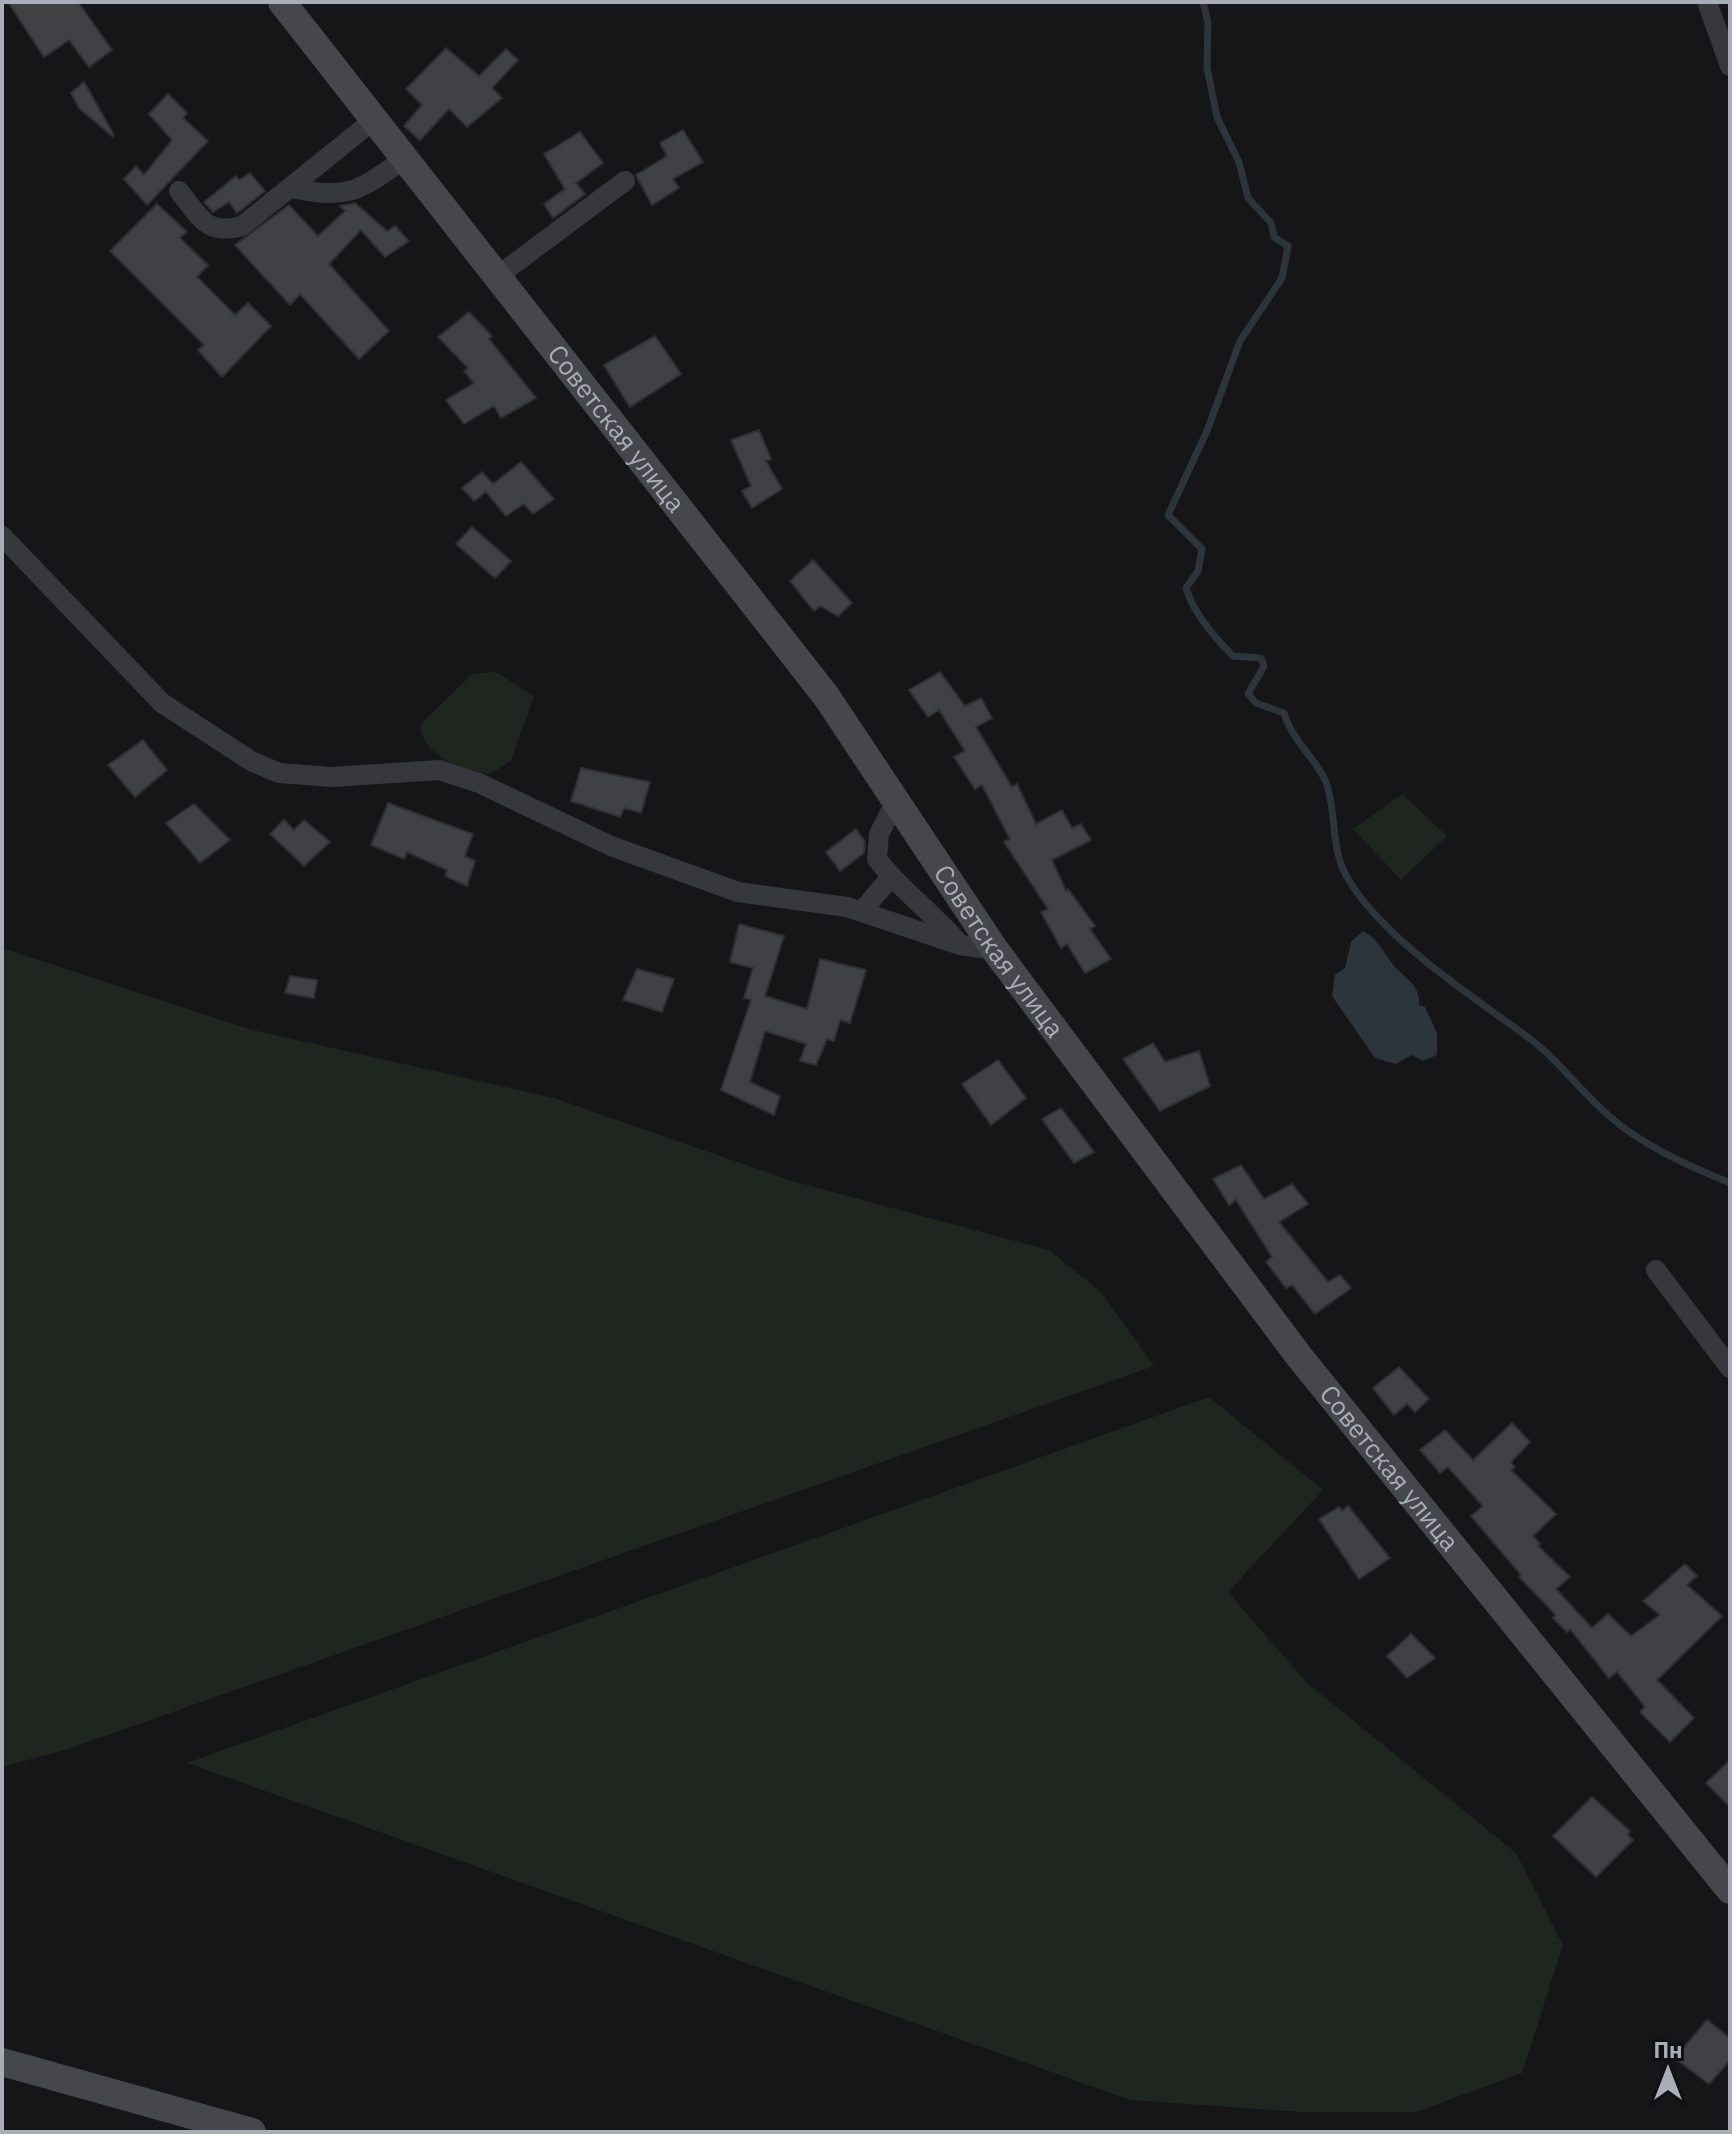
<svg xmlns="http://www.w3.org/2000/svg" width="1732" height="2134" font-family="'IBM Plex Sans',sans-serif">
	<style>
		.green { fill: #1e261f }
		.water { fill: #2c353c }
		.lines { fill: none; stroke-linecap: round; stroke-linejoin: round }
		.stream { stroke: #2c353c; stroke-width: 7 }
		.building { fill: #404145; stroke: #303034; stroke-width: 2 }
		.minor { stroke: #37383d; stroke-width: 20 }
		.secondary { stroke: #45474d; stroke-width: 28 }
		.labels { text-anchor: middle; stroke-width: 7; stroke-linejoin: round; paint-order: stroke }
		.street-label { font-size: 26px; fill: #a8adb8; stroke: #111113 }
	</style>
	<rect width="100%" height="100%" fill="#161618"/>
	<g class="green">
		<path d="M496,672L534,696L511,761L490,774C464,770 422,757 420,725L472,674Z"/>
		<polygon points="1402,794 1447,836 1401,880 1353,829"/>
		<polygon points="2,948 249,1029 554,1098 792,1181 1049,1250 1101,1292 1154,1366 68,1749 2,1767"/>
		<polygon points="1209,1397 1323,1490 1228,1592 1306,1682 1516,1853 1563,1945 1522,2073 1416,2112 1301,2112 1130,2100 187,1763"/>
	</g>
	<path class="water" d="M1363,931C1381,941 1384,955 1397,969C1407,979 1421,987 1419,1005L1425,1007L1437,1033V1055L1423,1061L1412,1055L1396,1064L1375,1058L1332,996L1335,975L1345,968L1351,942Z"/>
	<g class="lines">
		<path class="stream" d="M1203,2L1208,23L1207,68L1217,117L1239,162L1248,198L1271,223L1274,237L1288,246L1282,278L1240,341L1207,431L1168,515L1202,549L1198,571L1186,588C1193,612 1215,638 1233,656L1261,658L1264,666L1248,694L1256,703L1284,713C1293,743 1319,761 1327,785C1337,817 1330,849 1348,879C1384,939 1469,994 1525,1035C1557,1058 1579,1090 1608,1115C1641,1145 1689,1166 1730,1183"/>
	</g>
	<g class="building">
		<polygon points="8,2 78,2 112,50 89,67 69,40 44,57"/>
		<polygon points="446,48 479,76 506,49 518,60 492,88 502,98 467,127 449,109 420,140 404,126 422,105 406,89"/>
		<polygon points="84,82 114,135 113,137 79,108 71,93"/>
		<polygon points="168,94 187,113 183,118 208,141 147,205 124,179 136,166 144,175 172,140 149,114"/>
		<polygon points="683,130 703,162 673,179 679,188 652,205 636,175 667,156 660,143"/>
		<polygon points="580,132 603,163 576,183 585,194 553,218 544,204 565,189 544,154"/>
		<polygon points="250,173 265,191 237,213 229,202 213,212 204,202 236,176 239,180"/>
		<polygon points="355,203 387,231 395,226 409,241 385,257 361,230 329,264 389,331 359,359 300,294 290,305 235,245 289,205 318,236 345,211 340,206"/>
		<polygon points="157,204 187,232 180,238 208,265 197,277 235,315 248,303 271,326 222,377 198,350 204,345 110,251"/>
		<polygon points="469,312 492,336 489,339 536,398 501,418 494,406 464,424 446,400 474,383 464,371 468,368 438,337"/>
		<polygon points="655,336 681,374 630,407 604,365"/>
		<polygon points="759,430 771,459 766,461 782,489 752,508 742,491 751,486 731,440"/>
		<polygon points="521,462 554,499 533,514 524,504 506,516 486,492 474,501 462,488 482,472 493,484"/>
		<polygon points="472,527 511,561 495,578 456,544"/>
		<polygon points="813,560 852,603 838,616 820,606 814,611 790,581"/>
		<polygon points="940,672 965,706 981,698 992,718 976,727 1012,787 1017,784 1036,824 1062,810 1072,828 1081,824 1091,840 1052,860 1066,891 1068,889 1095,926 1090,929 1111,959 1085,973 1067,944 1061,948 1041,912 1048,909 1004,842 1010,839 982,785 975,789 954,757 965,751 939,710 928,717 909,690"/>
		<polygon points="143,740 167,770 135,797 108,765"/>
		<polygon points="581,768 650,782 641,813 624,808 620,817 571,801"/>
		<polygon points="388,803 473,834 465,856 475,861 467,886 445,876 447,870 407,852 404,859 371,845"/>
		<polygon points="194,804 230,840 200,863 166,823"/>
		<polygon points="284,820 294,830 304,820 330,842 304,866 270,834"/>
		<polygon points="856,829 865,842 864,853 840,871 826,852"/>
		<polygon points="739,924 784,936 765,996 807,1009 820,959 866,970 850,1023 840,1020 834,1041 827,1039 816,1065 800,1061 806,1044 765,1031 750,1082 780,1096 774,1115 721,1090 751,1000 744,998 753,968 730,962"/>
		<polygon points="637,969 674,979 662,1012 623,1000"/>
		<polygon points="290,976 317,980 314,998 285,993"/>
		<polygon points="1153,1043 1165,1062 1199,1051 1210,1086 1160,1111 1123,1059"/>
		<polygon points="998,1060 1026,1098 991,1125 962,1084"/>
		<polygon points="1061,1108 1094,1152 1074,1163 1042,1119"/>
		<polygon points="1241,1165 1264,1199 1292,1184 1308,1204 1279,1222 1328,1282 1340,1275 1351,1288 1315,1314 1292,1285 1286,1288 1266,1262 1272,1257 1236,1200 1229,1205 1213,1179"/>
		<polygon points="1399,1367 1429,1399 1415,1412 1407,1404 1394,1415 1373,1388"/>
		<polygon points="1512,1423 1530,1442 1511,1462 1515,1467 1511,1470 1556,1514 1533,1536 1540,1544 1538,1546 1570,1577 1556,1589 1592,1628 1608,1614 1631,1636 1660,1615 1643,1601 1685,1564 1697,1576 1687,1585 1722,1616 1657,1680 1694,1718 1670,1742 1640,1712 1645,1707 1617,1672 1609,1678 1570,1629 1567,1632 1553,1618 1556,1615 1519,1577 1521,1575 1471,1516 1483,1506 1448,1467 1440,1473 1420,1450 1445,1430 1473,1460"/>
		<polygon points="1348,1506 1390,1558 1359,1579 1319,1519 1339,1507 1342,1511"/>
		<polygon points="1411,1634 1435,1658 1407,1678 1387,1656"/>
		<polygon points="1730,1760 1730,1807 1706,1783"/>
		<polygon points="1592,1797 1630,1831 1628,1835 1633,1840 1596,1877 1553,1836"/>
		<polygon points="1707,2020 1730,2038 1730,2060 1709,2084 1675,2058"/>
	</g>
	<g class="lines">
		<g class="minor">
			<polyline points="1707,2 1730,66"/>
			<path d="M291,188C350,200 358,191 406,158"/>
			<path d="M179,191C200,217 206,236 242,226L375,119"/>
			<polyline points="499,275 625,181"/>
			<polyline points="2,536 162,703 251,761 279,773 332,777 439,770 479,783 611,846 738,892 847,907 960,945 995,950"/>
			<path d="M896,801L879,834L877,859C901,891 935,914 960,945"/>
			<polyline points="862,911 891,877"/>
			<polyline points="1656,1270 1730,1368"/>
		</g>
		<g class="secondary">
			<path id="s1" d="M282,2L826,696L995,950L1298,1355L1730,1890"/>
			<polyline points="2,2062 252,2132"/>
		</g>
	</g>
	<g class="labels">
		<g class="street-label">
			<text dy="9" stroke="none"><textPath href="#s1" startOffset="542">Советская улица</textPath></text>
			<text dy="9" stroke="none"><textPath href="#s1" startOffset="1190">Советская улица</textPath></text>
			<text dy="9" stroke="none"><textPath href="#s1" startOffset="1838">Советская улица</textPath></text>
		</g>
	</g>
	<rect width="1732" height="2134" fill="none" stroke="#a8adb8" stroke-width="8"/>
	<g transform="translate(1668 2070)" stroke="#111113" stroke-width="6" paint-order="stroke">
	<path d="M0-6L14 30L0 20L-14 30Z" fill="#a8adb8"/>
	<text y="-12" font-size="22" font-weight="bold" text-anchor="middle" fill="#a8adb8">Пн</text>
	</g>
</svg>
